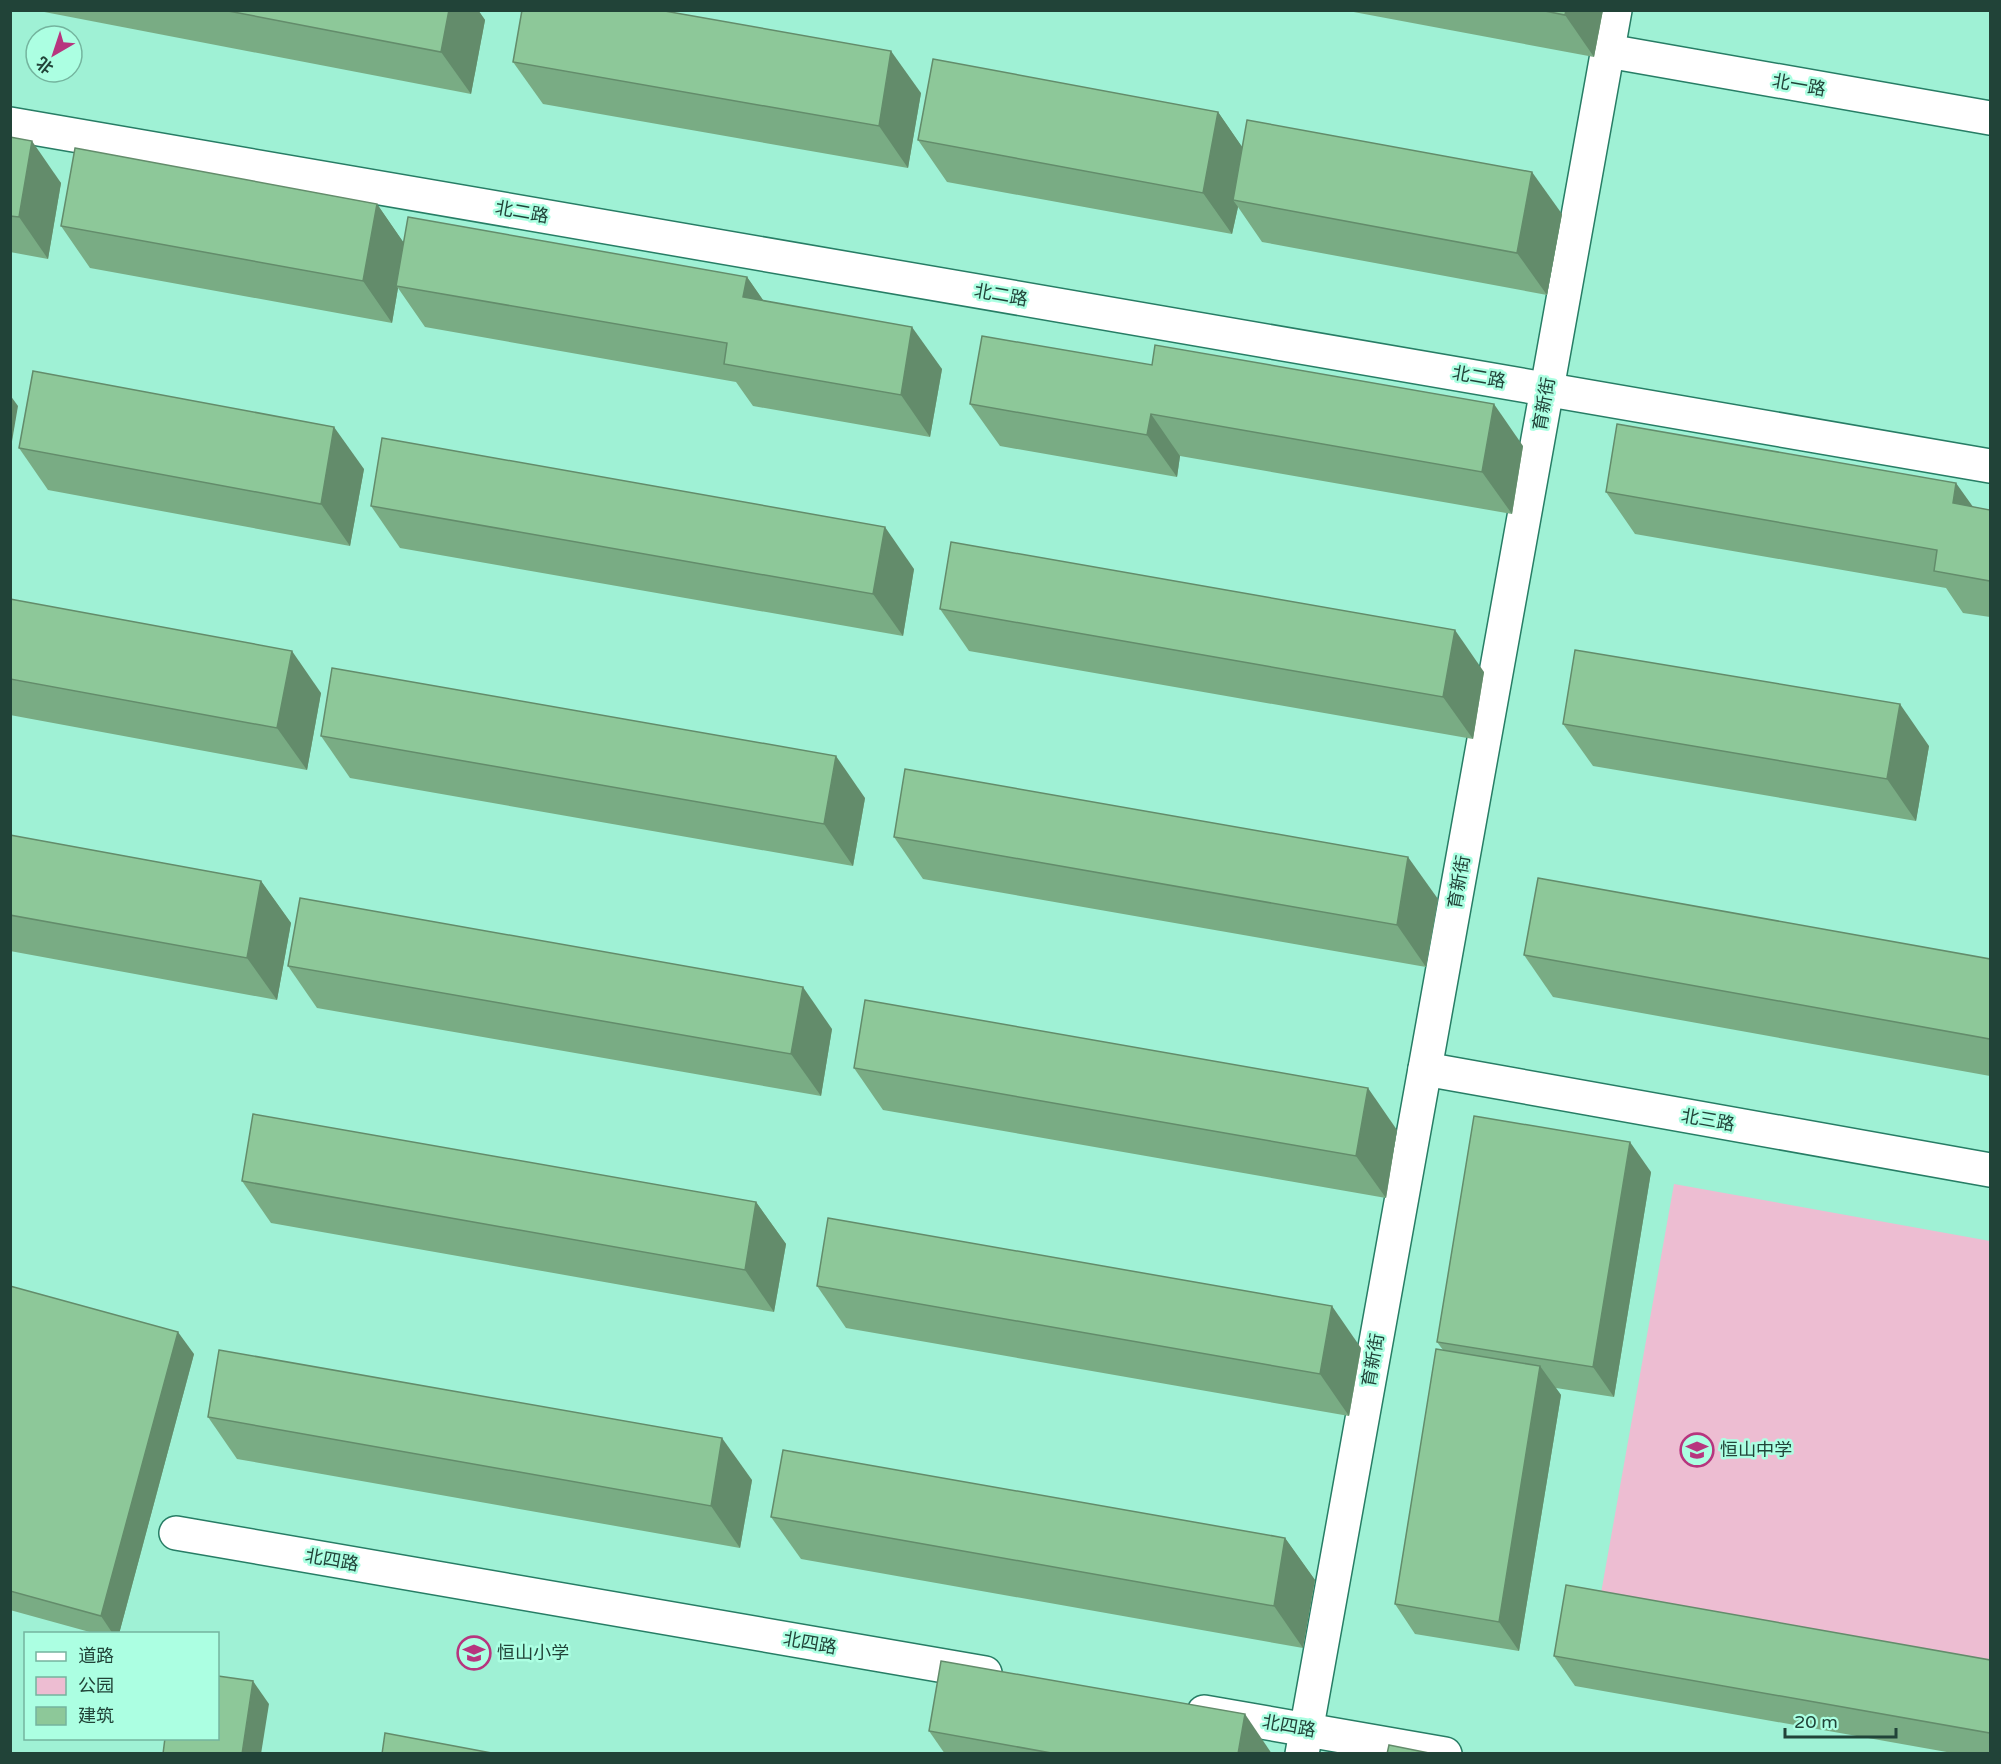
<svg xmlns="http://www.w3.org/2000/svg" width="2001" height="1764" font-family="'Varela Round','Noto Sans SC',sans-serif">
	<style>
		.green { fill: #edbdd2 }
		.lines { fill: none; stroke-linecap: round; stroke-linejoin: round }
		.minor-casing { stroke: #277d65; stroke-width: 36 }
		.minor { stroke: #fff; stroke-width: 33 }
		.wall { fill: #79ac84 }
		.shaded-wall { fill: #638c6b }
		.building { fill: #8dc899; stroke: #638c6b; stroke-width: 1.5 }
		.labels { text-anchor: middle; stroke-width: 5; stroke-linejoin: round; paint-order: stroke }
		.street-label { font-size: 18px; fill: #214338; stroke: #acffe2 }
		.poi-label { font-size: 18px; fill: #214338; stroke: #acffe2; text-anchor: start }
	</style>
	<rect width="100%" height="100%" fill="#9ff1d5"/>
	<polygon class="green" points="1674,1184 1990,1241 1990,1664 1601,1593"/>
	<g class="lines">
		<g class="minor-casing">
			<g id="minor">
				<polyline points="1608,51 1990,118"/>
				<polyline points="10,124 1990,466"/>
				<polyline points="1425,1069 1990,1170"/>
				<polyline points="176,1533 985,1673"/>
				<polyline points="1204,1712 1445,1754"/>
				<polyline points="1302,1754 1615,10"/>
			</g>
		</g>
		<use href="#minor" class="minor"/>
	</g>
	<g class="wall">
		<polygon points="34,10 478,10 485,20 471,94"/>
		<polygon points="1343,10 1603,10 1594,57"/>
		<polygon points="513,62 921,93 908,168 543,104"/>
		<polygon points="1218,112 1242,147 1562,214 1547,295 1262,242 1238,207 1232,234 947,182 918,140"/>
		<polygon points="10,137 61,183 48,259 10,252"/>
		<polygon points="377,204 403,242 747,277 763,300 942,369 930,437 753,406 736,382 425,327 398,288 392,323 90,268 61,226"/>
		<polygon points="982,336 1523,446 1512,514 1180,456 1177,477 1000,446 970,404"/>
		<polygon points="19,448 364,469 350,546 48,490"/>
		<polygon points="1606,492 1973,507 1990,510 1990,617 1963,613 1946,588 1635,534"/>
		<polygon points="371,506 914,569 903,636 400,548"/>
		<polygon points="10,599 321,693 307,770 10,715"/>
		<polygon points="940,609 1484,672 1473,739 969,651"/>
		<polygon points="1563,724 1929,746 1916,821 1593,766"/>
		<polygon points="321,736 865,798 853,866 350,778"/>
		<polygon points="10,835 261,881 291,923 277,1000 10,951"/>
		<polygon points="894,837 1438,899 1426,967 923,879"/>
		<polygon points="1524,955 1990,959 1990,1076 1553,997"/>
		<polygon points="288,966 832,1029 821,1096 317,1008"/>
		<polygon points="854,1068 1397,1130 1386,1198 883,1110"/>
		<polygon points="1651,1172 1614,1397 1556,1388 1561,1395 1519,1651 1415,1634 1395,1604 1443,1350 1437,1342"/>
		<polygon points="242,1181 756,1202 786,1244 774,1312 271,1223"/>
		<polygon points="10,1286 194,1354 119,1634 97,1634 10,1610"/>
		<polygon points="817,1286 1361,1348 1349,1416 846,1328"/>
		<polygon points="208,1417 752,1480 740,1548 237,1459"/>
		<polygon points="771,1517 1285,1538 1315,1580 1303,1648 801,1559"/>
		<polygon points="1554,1656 1990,1660 1990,1754 1958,1754 1575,1686"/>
		<polygon points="929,1731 1272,1754 945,1754"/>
	</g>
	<g class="shaded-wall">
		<polygon points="449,10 478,10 485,20 471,94 441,52"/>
		<polygon points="1566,10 1603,10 1594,57 1565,15"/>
		<polygon points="891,51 921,93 908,168 879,126"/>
		<polygon points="1218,112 1247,154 1233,200 1238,207 1232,234 1203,193"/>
		<polygon points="32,141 61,183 48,259 19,217"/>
		<polygon points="1532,172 1562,214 1547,295 1517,253"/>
		<polygon points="377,204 406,246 396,286 398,288 392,323 363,281"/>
		<polygon points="747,277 776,319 743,297"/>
		<polygon points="912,327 942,369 930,437 901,395"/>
		<polygon points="10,395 18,406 10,453"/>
		<polygon points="1494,404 1523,446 1512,514 1482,472"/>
		<polygon points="1151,414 1180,456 1177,477 1147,435"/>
		<polygon points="334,427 364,469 350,546 321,504"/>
		<polygon points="1956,483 1986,525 1953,503"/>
		<polygon points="885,527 914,569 903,636 873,594"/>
		<polygon points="1455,630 1484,672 1473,739 1443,697"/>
		<polygon points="292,651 321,693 307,770 277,728"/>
		<polygon points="1900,704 1929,746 1916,821 1887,779"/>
		<polygon points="836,756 865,798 853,866 824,824"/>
		<polygon points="1408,857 1438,899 1426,967 1397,925"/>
		<polygon points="261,881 291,923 277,1000 247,958"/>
		<polygon points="803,987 832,1029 821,1096 791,1054"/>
		<polygon points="1368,1088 1397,1130 1386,1198 1356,1156"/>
		<polygon points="1630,1142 1651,1172 1614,1397 1593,1367"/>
		<polygon points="756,1202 786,1244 774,1312 745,1270"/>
		<polygon points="1332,1306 1361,1348 1349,1416 1320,1374"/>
		<polygon points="178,1332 194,1354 119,1634 113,1634 101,1616"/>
		<polygon points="1540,1366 1561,1395 1519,1651 1499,1622"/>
		<polygon points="722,1438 752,1480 740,1548 711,1506"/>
		<polygon points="1285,1538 1315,1580 1303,1648 1274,1606"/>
		<polygon points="253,1681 269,1704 261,1754 242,1754"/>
		<polygon points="1245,1714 1272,1754 1238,1754"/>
	</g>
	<g class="building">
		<polygon points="223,10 449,10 441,52"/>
		<polygon points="522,10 659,10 891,51 879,126 513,62"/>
		<polygon points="1540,10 1566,10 1565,15"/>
		<polygon points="933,59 1218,112 1203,193 918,140"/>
		<polygon points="1247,120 1532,172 1517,253 1233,200"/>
		<polygon points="10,137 32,141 19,217 10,216"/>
		<polygon points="75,148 377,204 363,281 61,226"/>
		<polygon points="408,217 747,277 743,297 912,327 901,395 724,364 727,343 396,286"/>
		<polygon points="982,336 1152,365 1155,345 1494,404 1482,472 1151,414 1147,435 970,404"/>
		<polygon points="33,371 334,427 321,504 19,448"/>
		<polygon points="1617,424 1956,483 1953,503 1990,510 1990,581 1934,571 1937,550 1606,492"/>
		<polygon points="382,438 885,527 873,594 371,506"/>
		<polygon points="951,542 1455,630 1443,697 940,609"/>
		<polygon points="10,599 292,651 277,728 10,679"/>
		<polygon points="1575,650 1900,704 1887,779 1563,724"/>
		<polygon points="332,668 836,756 824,824 321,736"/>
		<polygon points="905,769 1408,857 1397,925 894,837"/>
		<polygon points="10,835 261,881 247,958 10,915"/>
		<polygon points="1538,878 1990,959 1990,1039 1524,955"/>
		<polygon points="300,898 803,987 791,1054 288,966"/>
		<polygon points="865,1000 1368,1088 1356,1156 854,1068"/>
		<polygon points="253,1114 756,1202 745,1270 242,1181"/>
		<polygon points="1474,1116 1630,1142 1593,1367 1437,1342"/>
		<polygon points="828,1218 1332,1306 1320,1374 817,1286"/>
		<polygon points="10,1286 178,1332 101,1616 10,1591"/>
		<polygon points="1436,1349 1540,1366 1499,1622 1395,1604"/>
		<polygon points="219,1350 722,1438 711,1506 208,1417"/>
		<polygon points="783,1450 1285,1538 1274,1606 771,1517"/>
		<polygon points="1566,1585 1990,1660 1990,1733 1554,1656"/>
		<polygon points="941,1661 1245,1714 1238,1754 1057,1754 929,1731"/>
		<polygon points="218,1676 253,1681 242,1754 163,1754 165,1738 218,1738"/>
		<polygon points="385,1733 497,1754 382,1754"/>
		<polygon points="1389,1745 1434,1754 1387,1754"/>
	</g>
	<defs>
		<g id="school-ring" transform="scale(1.725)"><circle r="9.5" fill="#acffe2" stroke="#b7357e" stroke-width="1.5"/><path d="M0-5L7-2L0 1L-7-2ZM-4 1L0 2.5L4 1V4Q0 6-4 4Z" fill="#b7357e"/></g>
	</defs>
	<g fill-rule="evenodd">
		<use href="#school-ring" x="1697" y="1450"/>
		<use href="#school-ring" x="474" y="1653"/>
	</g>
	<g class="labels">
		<g class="street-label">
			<text transform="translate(1799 85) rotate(10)" y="6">北一路</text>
			<text transform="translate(522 212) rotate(10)" y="6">北二路</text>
			<text transform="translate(1001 295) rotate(10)" y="6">北二路</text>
			<text transform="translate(1479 377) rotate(10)" y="6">北二路</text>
			<text transform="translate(1544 404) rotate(-80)" y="6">育新街</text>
			<text transform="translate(1459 882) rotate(-80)" y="6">育新街</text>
			<text transform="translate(1708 1120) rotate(10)" y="6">北三路</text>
			<text transform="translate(1373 1360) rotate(-80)" y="6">育新街</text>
			<text transform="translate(332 1560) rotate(10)" y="6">北四路</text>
			<text transform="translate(810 1643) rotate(10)" y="6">北四路</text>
			<text transform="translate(1289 1726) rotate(10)" y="6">北四路</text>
		</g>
		<g class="poi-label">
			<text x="1720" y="1456">恒山中学</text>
			<text x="497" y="1659">恒山小学</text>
		</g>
	</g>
	<rect width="2001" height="1764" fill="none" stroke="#214338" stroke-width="24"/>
	<rect x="24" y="1632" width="195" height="108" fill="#acffe2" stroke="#74b49e" stroke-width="1.5"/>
	<rect x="36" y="1652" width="30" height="9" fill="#ffffff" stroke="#74b49e" stroke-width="1.5"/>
	<text x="78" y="1662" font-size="18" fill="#214338">道路</text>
	<rect x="36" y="1677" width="30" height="18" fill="#edbdd2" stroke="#74b49e" stroke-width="1.5"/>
	<text x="78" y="1692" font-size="18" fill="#214338">公园</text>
	<rect x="36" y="1707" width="30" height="18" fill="#8dc899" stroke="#74b49e" stroke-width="1.5"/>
	<text x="78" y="1722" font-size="18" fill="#214338">建筑</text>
	<g transform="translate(54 54) rotate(219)"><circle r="28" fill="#acffe2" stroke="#74b49e" stroke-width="1.5"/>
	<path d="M0-4.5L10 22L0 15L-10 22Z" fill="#b7357e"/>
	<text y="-9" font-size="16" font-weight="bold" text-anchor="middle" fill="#214338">北</text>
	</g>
	<path d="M1785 1728v9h111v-9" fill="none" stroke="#214338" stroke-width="3"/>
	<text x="1794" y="1728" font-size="18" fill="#214338" stroke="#acffe2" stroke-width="4.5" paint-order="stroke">20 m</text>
</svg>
